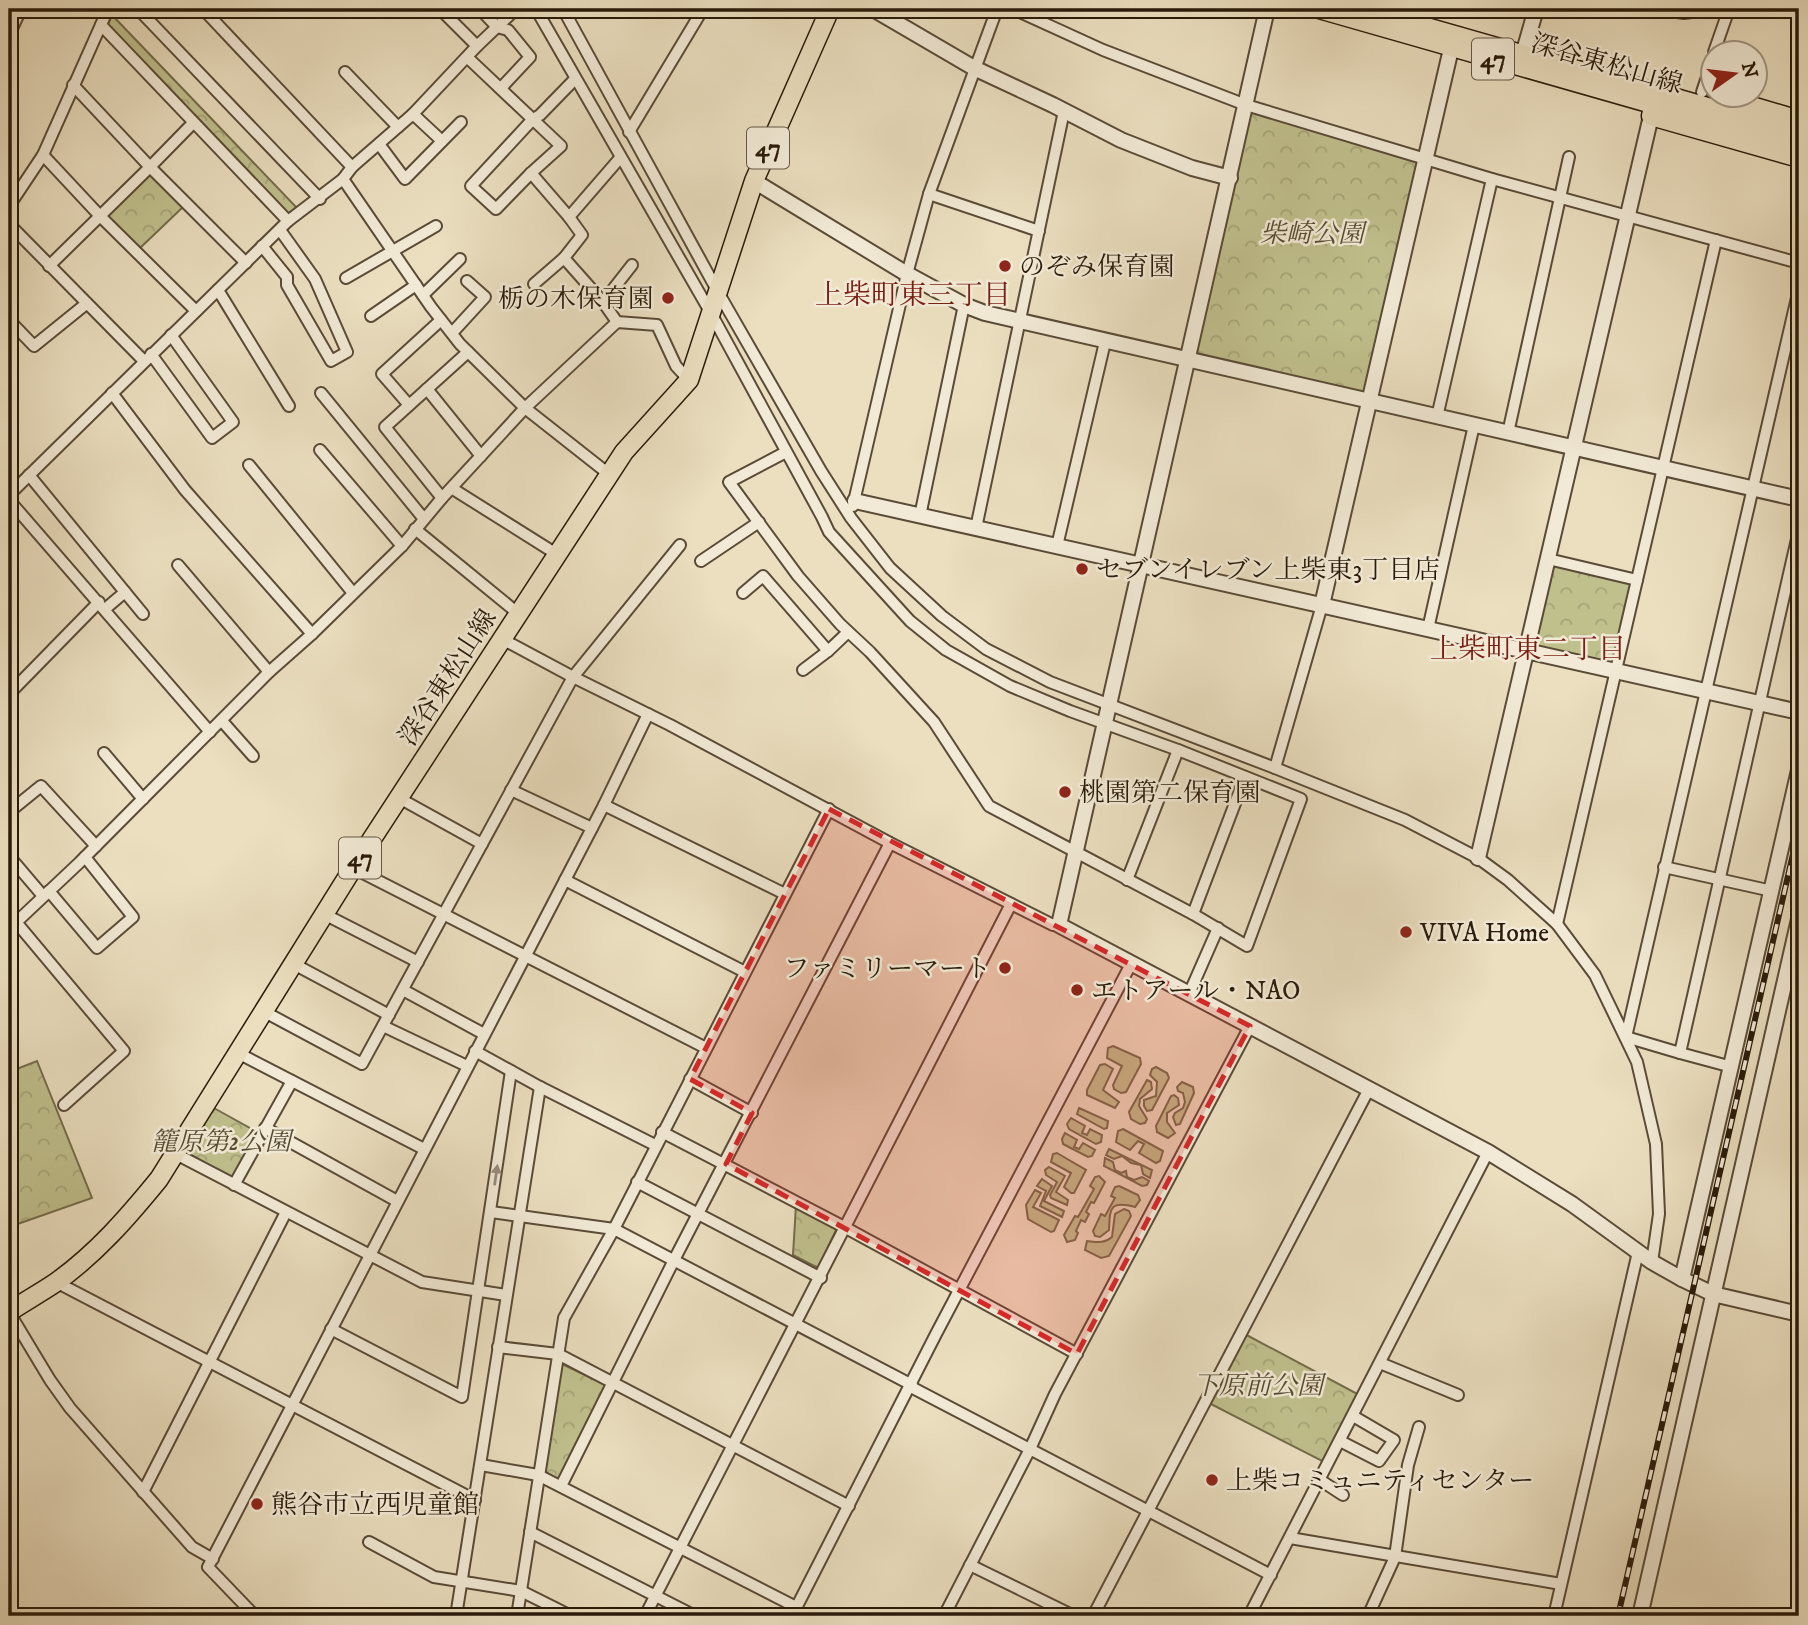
<svg xmlns="http://www.w3.org/2000/svg" width="1808" height="1625" font-family="'IM FELL DW Pica','Noto Serif JP',serif">
	<style>
		.grass { fill: #c0c08d; stroke: #746d4b; stroke-width: 2 }
		.park { fill: url(#park-crowns); stroke: #746d4b; stroke-width: 2 }
		.lines { fill: none; stroke-linecap: round; stroke-linejoin: round }
		.minor-casing { stroke: #5a4b37; stroke-width: 14 }
		.tertiary-casing { stroke: #5a4b37; stroke-width: 18 }
		.primary-casing { stroke: #291a09; stroke-width: 21 }
		.minor { stroke: #f2ead6; stroke-width: 10 }
		.tertiary { stroke: #f2ead6; stroke-width: 14 }
		.primary { stroke: #ebdfc0; stroke-width: 18 }
		.rail-casing { stroke: #291a09; stroke-width: 6 }
		.rail { stroke: #f2ead6; stroke-width: 3.5; stroke-dasharray: 10; stroke-linecap: butt }
		.oneway { fill: #988c7a }
		.marked { fill: #d62828; fill-opacity: 0.2; stroke: #d62828; stroke-width: 5; stroke-dasharray: 14 9; stroke-linejoin: round }
		.poi-dot { fill: #8f2418; stroke: #f2ead6; stroke-width: 2.5 }
		.labels { text-anchor: middle; stroke-width: 5; stroke-linejoin: round; paint-order: stroke }
		.shield { fill: #f2ead6; stroke: #655846; stroke-width: 2 }
		.shield-label { font-size: 24px; font-weight: bold; fill: #291a09 }
		.street-label { font-size: 26px; fill: #291a09; stroke: #f2ead6 }
		.park-label { font-size: 26px; font-style: italic; fill: #564c31; stroke: #f2ead6 }
		.poi-label { font-size: 26px; fill: #291a09; stroke: #f2ead6; text-anchor: start }
		.neighbourhood-label { font-size: 28px; fill: #7a1f14; stroke: #f2ead6 }
	</style>
	<defs>
		<pattern id="park-crowns" width="20" height="18" patternUnits="userSpaceOnUse" patternTransform="scale(1.75)"><rect width="20" height="18" fill="#c0c08d"/><path d="M2 6a3 3 0 1 1 6 0M12 15a3 3 0 1 1 6 0" fill="none" stroke="#a5a478"/></pattern>
	</defs>
	<rect width="100%" height="100%" fill="#ebdfc0"/>
	<filter id="stains"><feTurbulence type="fractalNoise" baseFrequency=".00286" numOctaves="4"/><feColorMatrix values="0 0 0 0 .2 0 0 0 0 .09 0 0 0 0 .02 0 0 0 .5 -.17"/></filter>
	<radialGradient id="worn" r=".72"><stop offset=".6" stop-color="#630" stop-opacity="0"/><stop offset="1" stop-color="#630" stop-opacity=".3"/></radialGradient>
	<g class="grass">
		<polygon points="1113,1046 1140,1058 1141,1064 1126,1092 1121,1093 1114,1089 1113,1085 1122,1066 1107,1058 1108,1048"/>
		<polygon points="1105,1064 1113,1069 1103,1090 1119,1102 1115,1108 1087,1095 1087,1090 1100,1065"/>
		<polygon points="1156,1067 1167,1073 1169,1078 1152,1110 1147,1111 1144,1106 1144,1100 1156,1096 1157,1082 1150,1075 1152,1069"/>
		<polygon points="1147,1080 1151,1082 1152,1089 1140,1099 1139,1106 1147,1119 1145,1123 1140,1124 1131,1119 1129,1112"/>
		<polygon points="1182,1082 1193,1087 1194,1093 1180,1124 1176,1125 1173,1117 1175,1113 1183,1108 1185,1102 1183,1093 1178,1091 1177,1087"/>
		<polygon points="1174,1095 1178,1098 1179,1105 1167,1113 1167,1122 1175,1133 1168,1138 1157,1132 1156,1126 1171,1096"/>
		<polygon points="1079,1108 1108,1121 1107,1128 1104,1129 1077,1114"/>
		<polygon points="1071,1118 1085,1126 1082,1133 1087,1135 1090,1129 1102,1135 1101,1142 1096,1144 1069,1129 1067,1124"/>
		<polygon points="1123,1129 1163,1151 1160,1161 1156,1163 1139,1153 1144,1144 1138,1141 1130,1150 1116,1142 1118,1131"/>
		<polygon points="1065,1133 1077,1140 1074,1147 1079,1149 1083,1143 1095,1150 1092,1156 1088,1157 1063,1144 1062,1139"/>
		<polygon points="1109,1149 1152,1170 1150,1178 1143,1174 1141,1165 1131,1163 1122,1156 1114,1159 1106,1155"/>
		<polygon points="1057,1153 1086,1170 1074,1193 1071,1193 1064,1187 1071,1173 1051,1162 1053,1154"/>
		<polygon points="1105,1158 1113,1162 1115,1170 1121,1173 1126,1171 1127,1177 1134,1180 1142,1177 1149,1181 1147,1185 1142,1186 1104,1166"/>
		<polygon points="1049,1167 1065,1176 1056,1192 1068,1200 1067,1205 1051,1198 1050,1195 1057,1182 1046,1175 1045,1170"/>
		<polygon points="1099,1176 1105,1182 1094,1203 1091,1202 1086,1212 1089,1214 1085,1222 1081,1220 1076,1231 1078,1233 1075,1240 1067,1242 1064,1235 1075,1216 1078,1217 1094,1189 1090,1186 1095,1177"/>
		<polygon points="1042,1179 1052,1186 1044,1201 1064,1211 1062,1217 1040,1206 1046,1191 1037,1186"/>
		<path d="M1119,1186L1138,1195L1140,1200L1135,1207C1109,1200 1110,1209 1109,1230L1100,1237L1095,1236L1093,1231L1101,1214L1105,1216L1115,1198L1111,1196L1115,1187Z"/>
		<polygon points="1035,1190 1041,1193 1033,1207 1059,1220 1054,1231 1051,1232 1028,1219 1026,1205"/>
		<path d="M1124,1209L1129,1211L1131,1216L1109,1256L1101,1258L1085,1250L1087,1241C1097,1242 1104,1244 1112,1237L1115,1214Z"/>
	</g>
	<g class="park">
		<polygon points="112,15 297,208 289,216 107,27"/>
		<polygon points="1246,105 1424,159 1369,402 1189,361"/>
		<polygon points="148,175 156,177 183,207 139,249 109,218 108,213"/>
		<polygon points="1551,563 1634,582 1614,669 1530,647"/>
		<polygon points="37,1061 92,1198 9,1227 9,1072"/>
		<polygon points="212,1107 257,1132 232,1179 183,1150"/>
		<polygon points="796,1205 838,1226 818,1268 793,1255"/>
		<polygon points="1241,1332 1363,1397 1328,1464 1205,1401"/>
		<polygon points="562,1364 606,1385 559,1480 544,1471"/>
	</g>
	<g class="lines">
		<g class="minor-casing">
			<g id="minor">
				<polyline points="138,9 320,199"/>
				<polyline points="203,9 352,167"/>
				<polyline points="440,9 477,46"/>
				<polyline points="480,9 497,27 508,30 530,57 501,88"/>
				<polyline points="536,9 712,315 822,517 829,532 910,621 946,650 1010,686 1070,711 1178,750 1301,799 1247,946 1193,914 989,806 934,722 870,652 840,624 798,576 729,482 786,452"/>
				<polyline points="563,9 718,292 821,471 851,518 890,568 942,616 986,649 1050,682 1275,768 1405,820 1478,858 1508,880 1557,924 1595,975 1637,1062 1656,1144 1659,1214 1652,1262"/>
				<polyline points="1013,9 1103,50 1246,105 1492,179 1799,263"/>
				<polyline points="1655,9 1684,13 1715,9"/>
				<polyline points="101,25 288,221"/>
				<polyline points="9,35 21,9"/>
				<polyline points="1714,52 1729,9"/>
				<polyline points="468,58 561,146 531,173"/>
				<polyline points="345,72 398,127"/>
				<polyline points="73,85 150,167 246,263"/>
				<polyline points="1702,92 1714,56"/>
				<polyline points="413,114 442,141"/>
				<polyline points="629,132 703,9"/>
				<polyline points="379,144 405,179 461,122"/>
				<polyline points="43,155 100,216 196,311"/>
				<polyline points="343,179 431,307 460,344 525,408 610,475"/>
				<polyline points="929,194 1039,231"/>
				<polyline points="9,206 43,155 108,9"/>
				<polyline points="569,217 620,158"/>
				<polyline points="9,224 144,361"/>
				<polyline points="262,246 287,277 287,285 331,361 347,352 315,279 280,230"/>
				<polyline points="564,258 603,302 617,322 657,325 676,366 689,380"/>
				<polyline points="49,266 150,167 193,123"/>
				<polyline points="346,278 436,226"/>
				<polyline points="534,284 564,258 582,235 569,217 531,173 496,209 471,186 533,119 540,115 575,79"/>
				<polyline points="218,290 289,406"/>
				<polyline points="423,295 460,259"/>
				<polyline points="603,302 632,265"/>
				<polyline points="371,316 416,285"/>
				<polyline points="9,320 34,346 86,304"/>
				<polyline points="452,333 485,297 467,281"/>
				<polyline points="151,354 212,438 233,422 171,335"/>
				<polyline points="427,389 481,456"/>
				<polyline points="112,393 185,490 312,634"/>
				<polyline points="321,393 424,519"/>
				<polyline points="409,405 382,374 441,320"/>
				<polyline points="1437,417 1492,179"/>
				<polyline points="1508,433 1569,157"/>
				<polyline points="320,450 402,546"/>
				<polyline points="249,465 353,593"/>
				<polyline points="29,475 143,614"/>
				<polyline points="453,489 558,555"/>
				<polyline points="9,495 288,221 343,179 352,167 413,114 477,46 516,9"/>
				<polyline points="442,498 385,427 468,352"/>
				<polyline points="9,500 210,732"/>
				<polyline points="853,506 907,274 929,194 997,9"/>
				<polyline points="920,516 964,305"/>
				<polyline points="976,528 1064,111"/>
				<polyline points="415,529 520,615"/>
				<polyline points="1057,546 1105,342"/>
				<polyline points="1548,559 1637,580"/>
				<polyline points="701,561 759,522"/>
				<polyline points="178,565 269,672"/>
				<polyline points="743,593 763,576 828,651 803,670"/>
				<polyline points="105,609 125,592"/>
				<polyline points="1428,629 1474,425"/>
				<polyline points="504,640 573,677 670,725 890,843 1053,925 1059,925"/>
				<polyline points="828,651 848,632"/>
				<polyline points="9,694 99,602"/>
				<polyline points="222,721 253,756"/>
				<polyline points="104,753 143,799"/>
				<polyline points="1275,768 1322,605"/>
				<polyline points="511,790 592,828"/>
				<polyline points="399,798 482,844"/>
				<polyline points="604,805 785,894"/>
				<polyline points="9,812 41,786 96,846"/>
				<polyline points="9,856 43,896"/>
				<polyline points="1664,867 1772,891"/>
				<polyline points="353,868 706,1048"/>
				<polyline points="565,880 745,972"/>
				<polyline points="1127,880 1178,750"/>
				<polyline points="49,891 97,948 133,917 85,857"/>
				<polyline points="324,914 418,962"/>
				<polyline points="1193,914 1245,777"/>
				<polyline points="16,922 124,1051 64,1105"/>
				<polyline points="1557,924 1716,240"/>
				<polyline points="9,929 79,863 269,672 312,634 402,546 442,498 525,408 617,322"/>
				<polyline points="292,963 389,1015"/>
				<polyline points="403,990 484,1034"/>
				<polyline points="1189,994 1218,928"/>
				<polyline points="263,1011 362,1064 573,677 680,545"/>
				<polyline points="383,1026 467,1066"/>
				<polyline points="1626,1037 1799,289"/>
				<polyline points="1626,1037 1680,1053 1799,530"/>
				<polyline points="475,1051 540,1087 655,1145"/>
				<polyline points="238,1053 424,1149"/>
				<polyline points="1680,1053 1732,1067"/>
				<polyline points="690,1079 752,1113"/>
				<polyline points="265,1128 397,1201"/>
				<polyline points="662,1132 846,1228 1077,1354"/>
				<polyline points="176,1154 422,1282 506,1295"/>
				<polyline points="637,1182 821,1278"/>
				<polyline points="234,1185 292,1081"/>
				<polyline points="491,1212 614,1229 912,1385"/>
				<polyline points="56,1282 475,1500"/>
				<polyline points="9,1312 50,1380 70,1408 192,1547 213,1559"/>
				<polyline points="331,1329 462,1397 511,1071"/>
				<polyline points="498,1347 558,1354 849,1506"/>
				<polyline points="1380,1363 1458,1395"/>
				<polyline points="911,1387 1271,1575"/>
				<polyline points="1340,1441 1379,1461 1394,1440 1353,1416"/>
				<polyline points="481,1465 538,1475 796,1607"/>
				<polyline points="1320,1480 1343,1495"/>
				<polyline points="561,1486 674,1260 890,843"/>
				<polyline points="143,1492 286,1212"/>
				<polyline points="530,1532 695,1616"/>
				<polyline points="1290,1538 1561,1584"/>
				<polyline points="369,1542 434,1577 521,1591 571,1616"/>
				<polyline points="970,1565 1074,1616"/>
				<polyline points="9,1609 14,1616"/>
				<polyline points="255,1616 208,1567 604,805 648,714"/>
				<polyline points="456,1616 540,1087"/>
				<polyline points="517,1616 564,1318 614,1229 829,809"/>
				<polyline points="645,1616 1011,904"/>
				<polyline points="792,1616 936,1334 1131,964"/>
				<polyline points="944,1616 1030,1449 1055,1394 1250,1026"/>
				<polyline points="1093,1616 1369,1089"/>
				<polyline points="1249,1616 1488,1152"/>
				<polyline points="1368,1616 1395,1557 1408,1465 1419,1427"/>
				<polyline points="1554,1616 1638,1252"/>
			</g>
		</g>
		<g class="tertiary-casing">
			<g id="tertiary">
				<polyline points="873,9 974,68 1053,105 1121,140 1192,168 1230,178"/>
				<polyline points="1267,9 1059,925 1488,1152 1572,1204 1652,1262 1682,1279 1713,1294 1799,1314"/>
				<polyline points="1520,65 1536,9"/>
				<polyline points="754,181 907,274 964,305 985,313 1799,499"/>
				<polyline points="855,501 1799,712"/>
				<polyline points="1322,605 1454,36"/>
				<polyline points="1478,858 1651,116"/>
				<polyline points="1682,1279 1799,770"/>
				<polyline points="1640,1616 1799,919"/>
			</g>
		</g>
		<g class="primary-casing">
			<g id="primary">
				<polyline points="1319,9 1799,146"/>
				<polyline points="1363,9 1799,133"/>
				<polyline points="1742,103 1799,120"/>
				<polyline points="1654,104 1651,116 1799,158"/>
				<path d="M9,1312C24,1302 40,1293 55,1283C96,1254 128,1217 159,1179L353,868L624,452L689,380L754,181L830,9"/>
			</g>
		</g>
		<use href="#minor" class="minor"/>
		<use href="#tertiary" class="tertiary"/>
		<use href="#primary" class="primary"/>
		<g class="rail-casing">
			<polyline id="rail" points="1618,1616 1799,828"/>
		</g>
		<use href="#rail" class="rail"/>
	</g>
	<defs><path id="oneway-solid" d="M-6-.8H1V-3.2L6.5 0L1 3.2V.8H-6Z" transform="scale(1.75)"/></defs>
	<use class="oneway" href="#oneway-solid" transform="translate(496 1175) rotate(-82)"/>
	<path class="marked" d="M829,809L1250,1026L1077,1354L726,1164L752,1113L690,1079Z"/>
	<g class="poi-dot">
		<circle cx="1005" cy="266" r="7"/>
		<circle cx="668" cy="298" r="7"/>
		<circle cx="1082" cy="569" r="7"/>
		<circle cx="1065" cy="792" r="7"/>
		<circle cx="1406" cy="932" r="7"/>
		<circle cx="1005" cy="968" r="7"/>
		<circle cx="1077" cy="990" r="7"/>
		<circle cx="1212" cy="1480" r="7"/>
		<circle cx="257" cy="1504" r="7"/>
	</g>
	<g class="labels">
		<g class="shield">
			<rect x="1472" y="38.5" width="42" height="41" rx="5"/>
			<rect x="747" y="127.5" width="42" height="41" rx="5"/>
			<rect x="339" y="837.5" width="42" height="41" rx="5"/>
		</g>
		<g class="shield-label">
			<text x="1493" y="67">47</text>
			<text x="768" y="156">47</text>
			<text x="360" y="866">47</text>
		</g>
		<g class="street-label">
			<text transform="translate(1607 63) rotate(16)" y="9">深谷東松山線</text>
			<text transform="translate(447 677) rotate(-57)" y="9">深谷東松山線</text>
		</g>
		<g class="park-label">
			<text x="1312" y="242">柴崎公園</text>
			<text x="221" y="1150">籠原第2公園</text>
			<text x="1258" y="1394">下原前公園</text>
		</g>
		<g class="poi-label">
			<text x="1019" y="275">のぞみ保育園</text>
			<text x="654" y="307" text-anchor="end">栃の木保育園</text>
			<text x="1096" y="578">セブンイレブン上柴東3丁目店</text>
			<text x="1079" y="801">桃園第二保育園</text>
			<text x="1420" y="941">VIVA Home</text>
			<text x="991" y="977" text-anchor="end">ファミリーマート</text>
			<text x="1091" y="999">エトアール・NAO</text>
			<text x="1226" y="1489">上柴コミュニティセンター</text>
			<text x="271" y="1513">熊谷市立西児童館</text>
		</g>
		<g class="neighbourhood-label">
			<text x="913" y="304">上柴町東三丁目</text>
			<text x="1528" y="658">上柴町東二丁目</text>
		</g>
	</g>
	<rect width="1808" height="1625" fill="none" stroke="#ebdfc0" stroke-width="35"/>
	<rect x="10" y="10" width="1787" height="1604" fill="none" stroke="#291a09" stroke-width="3.5"/>
	<rect x="18" y="18" width="1773" height="1590" fill="none" stroke="#291a09" stroke-width="2"/>
	<g transform="translate(1734 74) rotate(76)"><circle r="33" fill="#f2ead6" stroke="#a29784" stroke-width="2"/>
	<path d="M0-5L12 26L0 18L-12 26Z" fill="#8f2418"/>
	<text y="-10" font-size="19" font-weight="bold" text-anchor="middle" fill="#291a09">N</text>
	</g>
	<rect width="100%" height="100%" filter="url(#stains)"/>
	<rect width="100%" height="100%" fill="url(#worn)"/>
</svg>
